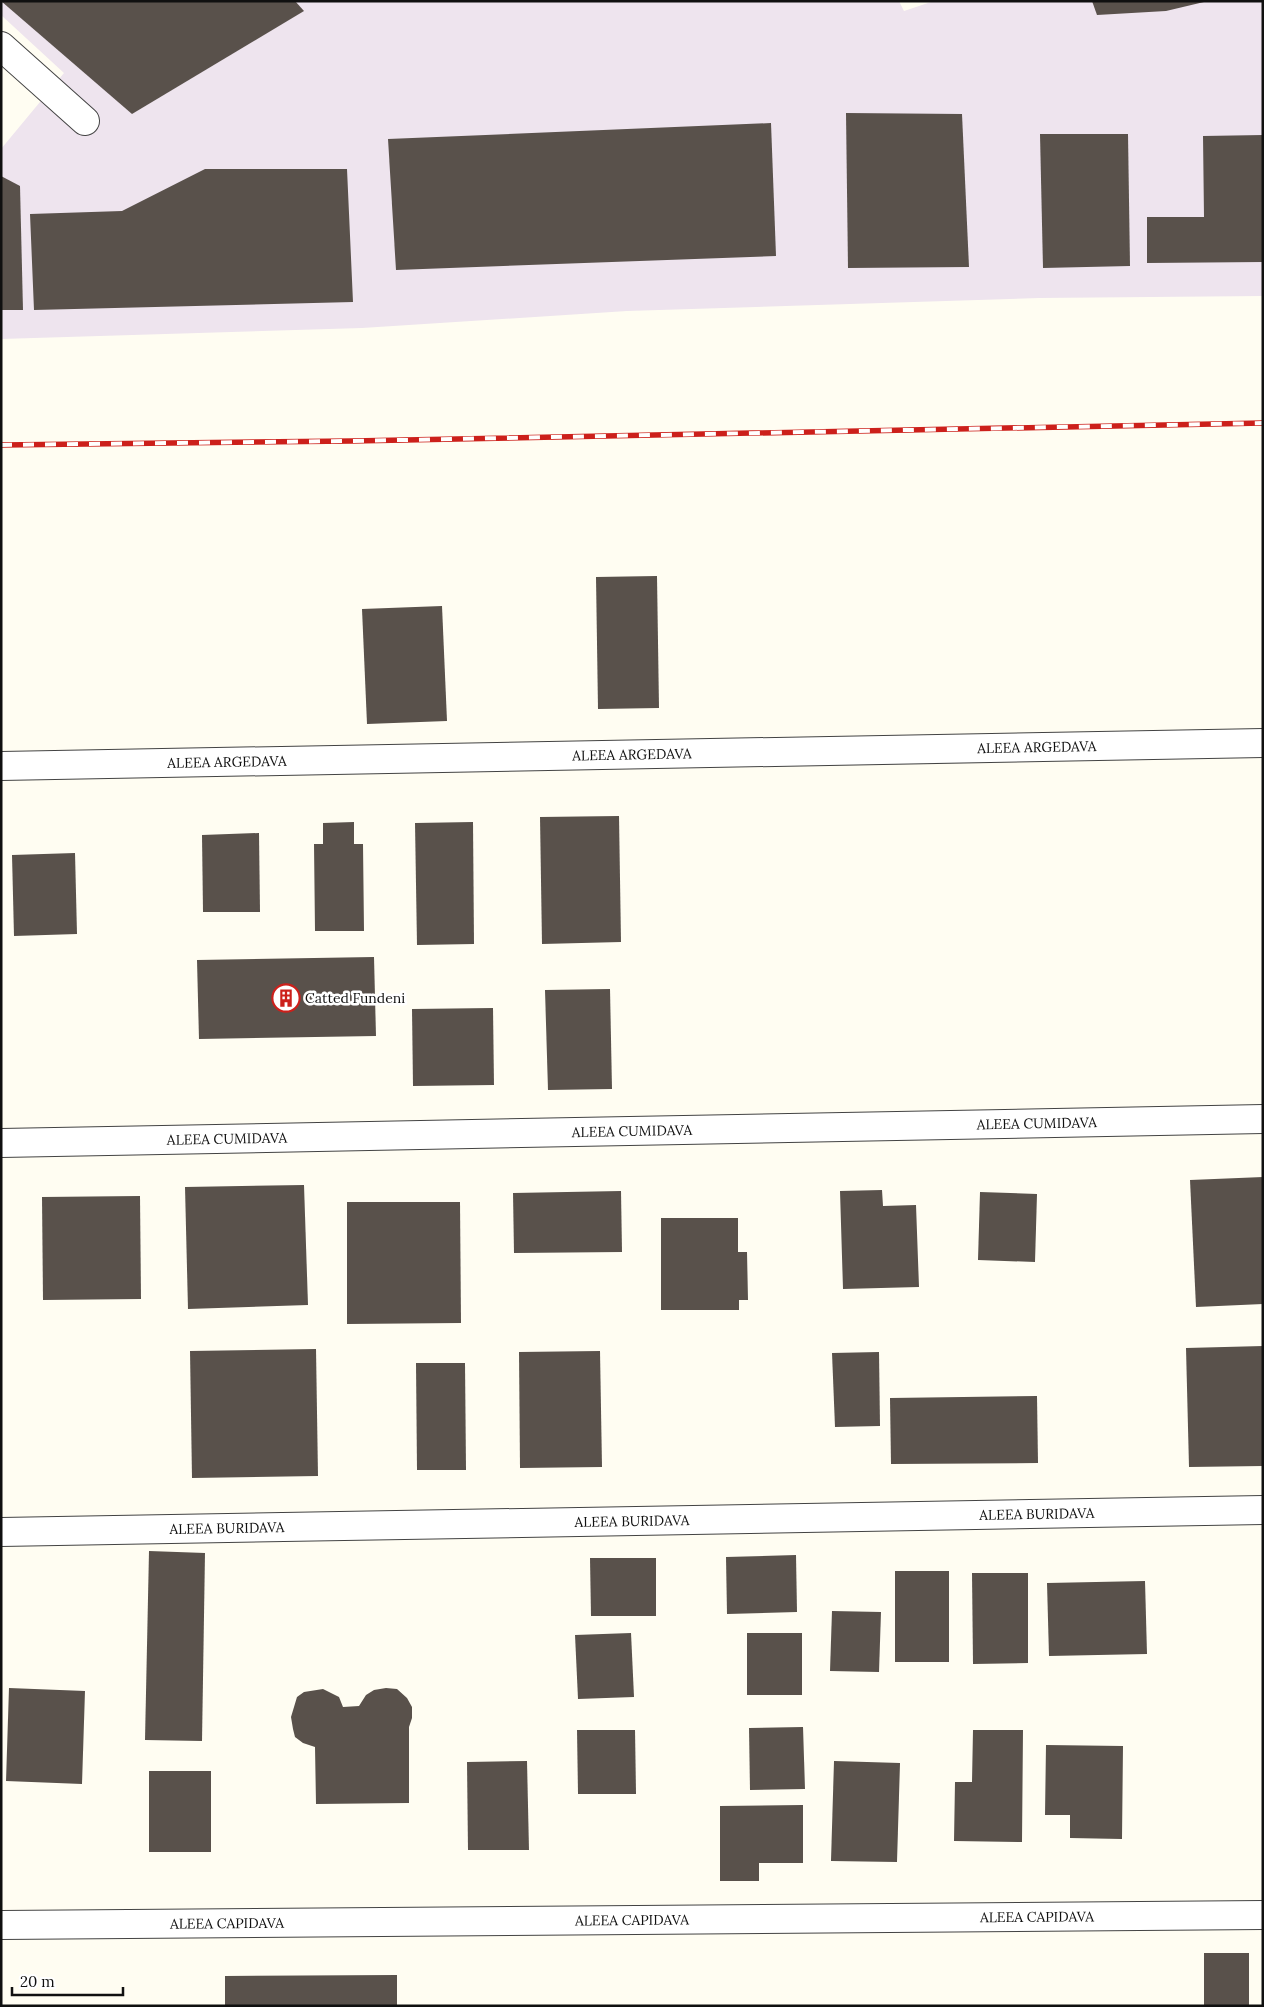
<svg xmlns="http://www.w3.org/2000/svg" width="1264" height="2007" font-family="Lora,serif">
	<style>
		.industrial { fill: #eee4ee }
		.building { fill: #59514b }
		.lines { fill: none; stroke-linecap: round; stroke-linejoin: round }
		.minor-casing { stroke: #434343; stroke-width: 30 }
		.minor { stroke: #fff; stroke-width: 28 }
		.rail-casing { stroke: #cc201b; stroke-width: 5.5 }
		.rail { stroke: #fff; stroke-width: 4; stroke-dasharray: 11; stroke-linecap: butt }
		.labels { text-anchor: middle; stroke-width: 5; stroke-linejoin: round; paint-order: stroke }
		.street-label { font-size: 14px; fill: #101010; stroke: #fff }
		.poi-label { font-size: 14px; fill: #101010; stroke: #fff; text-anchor: start }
	</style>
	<rect width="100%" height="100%" fill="#fffdf2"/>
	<polygon class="industrial" points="1,1 899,1 904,11 934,1 1263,1 1263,296 1039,298 627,311 362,328 1,339 1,149 64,73 1,15"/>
	<g class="building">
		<polygon points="1,1 295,1 304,11 132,114"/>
		<polygon points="1092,1 1204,1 1204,2 1166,11 1097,15"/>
		<polygon points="846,113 962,114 969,267 848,268"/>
		<polygon points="771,123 776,256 396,270 388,139"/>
		<polygon points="1040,134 1128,134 1130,266 1043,268"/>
		<polygon points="1263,135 1263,262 1147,263 1147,217 1204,217 1203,136"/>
		<polygon points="205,169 347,169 353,302 34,310 30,214 122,211"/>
		<polygon points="1,176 20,186 23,310 1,310"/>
		<polygon points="657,576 659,708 598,709 596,577"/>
		<polygon points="442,606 447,721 367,724 362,609"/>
		<polygon points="619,816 621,942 542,944 540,817"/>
		<polygon points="354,822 354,844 363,844 364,931 315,931 314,844 323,844 323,823"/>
		<polygon points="473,822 474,944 417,945 415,823"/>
		<polygon points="259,833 260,912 203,912 202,835"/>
		<polygon points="75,853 77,934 14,936 12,855"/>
		<polygon points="374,957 376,1036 199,1039 197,960"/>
		<polygon points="610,989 612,1089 548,1090 545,990"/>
		<polygon points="493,1008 494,1085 413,1086 412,1009"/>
		<polygon points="1263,1177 1263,1304 1196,1307 1190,1180"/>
		<polygon points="304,1185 308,1305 188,1309 185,1187"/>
		<polygon points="882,1190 883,1206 916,1205 919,1287 843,1289 840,1191"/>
		<polygon points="621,1191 622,1252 514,1253 513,1193"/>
		<polygon points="980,1192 1037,1194 1035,1262 978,1260"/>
		<polygon points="140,1196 141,1299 43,1300 42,1197"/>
		<polygon points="347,1202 460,1202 461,1323 347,1324"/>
		<polygon points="661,1218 738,1218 738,1252 747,1252 748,1300 739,1300 739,1310 661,1310"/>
		<polygon points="1263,1346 1263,1466 1189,1467 1186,1348"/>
		<polygon points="316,1349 318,1476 192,1478 190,1351"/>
		<polygon points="600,1351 602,1467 520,1468 519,1352"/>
		<polygon points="879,1352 880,1426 835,1427 832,1353"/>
		<polygon points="416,1363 465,1363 466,1470 417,1470"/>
		<polygon points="1037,1396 1038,1463 891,1464 890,1398"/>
		<polygon points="149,1551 205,1553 202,1741 145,1740"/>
		<polygon points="796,1555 797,1612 727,1614 726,1557"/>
		<polygon points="590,1558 656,1558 656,1616 591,1616"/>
		<rect x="895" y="1571" width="54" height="91"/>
		<polygon points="972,1573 1028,1573 1028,1663 973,1664"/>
		<polygon points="1145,1581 1147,1654 1049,1656 1047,1583"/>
		<polygon points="832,1611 881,1612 879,1672 830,1671"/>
		<polygon points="631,1633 634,1697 578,1699 575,1635"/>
		<rect x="747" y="1633" width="55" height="62"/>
		<polygon points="9,1688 85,1691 82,1784 6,1781"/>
		<polygon points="386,1688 397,1689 407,1698 412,1707 412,1718 409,1727 409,1803 316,1804 315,1747 303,1743 295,1737 293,1729 291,1717 297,1697 304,1692 323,1689 339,1697 343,1707 359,1706 366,1695 374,1690"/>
		<polygon points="803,1727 805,1789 750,1790 749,1728"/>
		<polygon points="577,1730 635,1730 636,1794 578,1794"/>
		<polygon points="973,1730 1023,1730 1022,1842 954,1841 955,1782 972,1782"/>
		<polygon points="1046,1745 1123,1746 1122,1839 1070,1838 1070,1815 1045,1815"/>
		<polygon points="527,1761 529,1850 468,1850 467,1762"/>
		<polygon points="834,1761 900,1763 897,1862 831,1861"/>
		<rect x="149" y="1771" width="62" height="81"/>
		<polygon points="803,1805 803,1863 759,1863 759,1881 720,1881 720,1806"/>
		<rect x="1204" y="1953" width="45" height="53"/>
		<polygon points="397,1975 397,2006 225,2006 225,1976"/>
	</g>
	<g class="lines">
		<g class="minor-casing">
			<g id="minor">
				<polyline points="1,46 85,121"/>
				<path id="s1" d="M1,766L1263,743"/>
				<path id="s2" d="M1,1143L1263,1119"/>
				<path id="s3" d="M1,1532L1263,1510"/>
				<path id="s4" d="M1,1925L1263,1915"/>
			</g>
		</g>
		<use href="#minor" class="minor"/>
		<g class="rail-casing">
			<polyline id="rail" points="1,445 352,441 1263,423"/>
		</g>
		<use href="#rail" class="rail"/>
	</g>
	<defs>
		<g id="building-ring" transform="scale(1.4375)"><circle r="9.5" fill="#fff" stroke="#cc201b" stroke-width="1.5"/><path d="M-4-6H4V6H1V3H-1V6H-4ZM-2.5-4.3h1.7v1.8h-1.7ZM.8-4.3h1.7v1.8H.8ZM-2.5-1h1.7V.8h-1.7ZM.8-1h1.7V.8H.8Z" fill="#cc201b"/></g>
	</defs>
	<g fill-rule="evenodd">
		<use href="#building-ring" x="286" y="998"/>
	</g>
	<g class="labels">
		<g class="street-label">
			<text dy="5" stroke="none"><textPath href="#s1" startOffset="1036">ALEEA ARGEDAVA</textPath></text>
			<text dy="5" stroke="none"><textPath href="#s1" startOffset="631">ALEEA ARGEDAVA</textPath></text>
			<text dy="5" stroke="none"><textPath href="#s1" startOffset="226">ALEEA ARGEDAVA</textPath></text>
			<text dy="5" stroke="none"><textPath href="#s2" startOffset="1036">ALEEA CUMIDAVA</textPath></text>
			<text dy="5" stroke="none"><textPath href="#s2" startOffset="631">ALEEA CUMIDAVA</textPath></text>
			<text dy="5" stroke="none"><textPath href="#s2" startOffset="226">ALEEA CUMIDAVA</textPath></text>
			<text dy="5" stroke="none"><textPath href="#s3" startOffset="1036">ALEEA BURIDAVA</textPath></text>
			<text dy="5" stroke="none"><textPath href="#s3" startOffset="631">ALEEA BURIDAVA</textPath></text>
			<text dy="5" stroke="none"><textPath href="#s3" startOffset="226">ALEEA BURIDAVA</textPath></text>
			<text dy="5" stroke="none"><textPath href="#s4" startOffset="1036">ALEEA CAPIDAVA</textPath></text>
			<text dy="5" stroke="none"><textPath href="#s4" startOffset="631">ALEEA CAPIDAVA</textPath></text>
			<text dy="5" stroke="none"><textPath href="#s4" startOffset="226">ALEEA CAPIDAVA</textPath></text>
		</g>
		<g class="poi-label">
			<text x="305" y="1003">Catted Fundeni</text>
		</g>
	</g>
	<rect width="1264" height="2007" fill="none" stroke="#101010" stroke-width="5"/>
	<path d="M12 1987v8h111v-8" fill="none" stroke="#101010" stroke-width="2.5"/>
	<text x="20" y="1987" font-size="15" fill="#101010" stroke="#ffffff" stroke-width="4" paint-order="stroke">20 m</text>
</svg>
